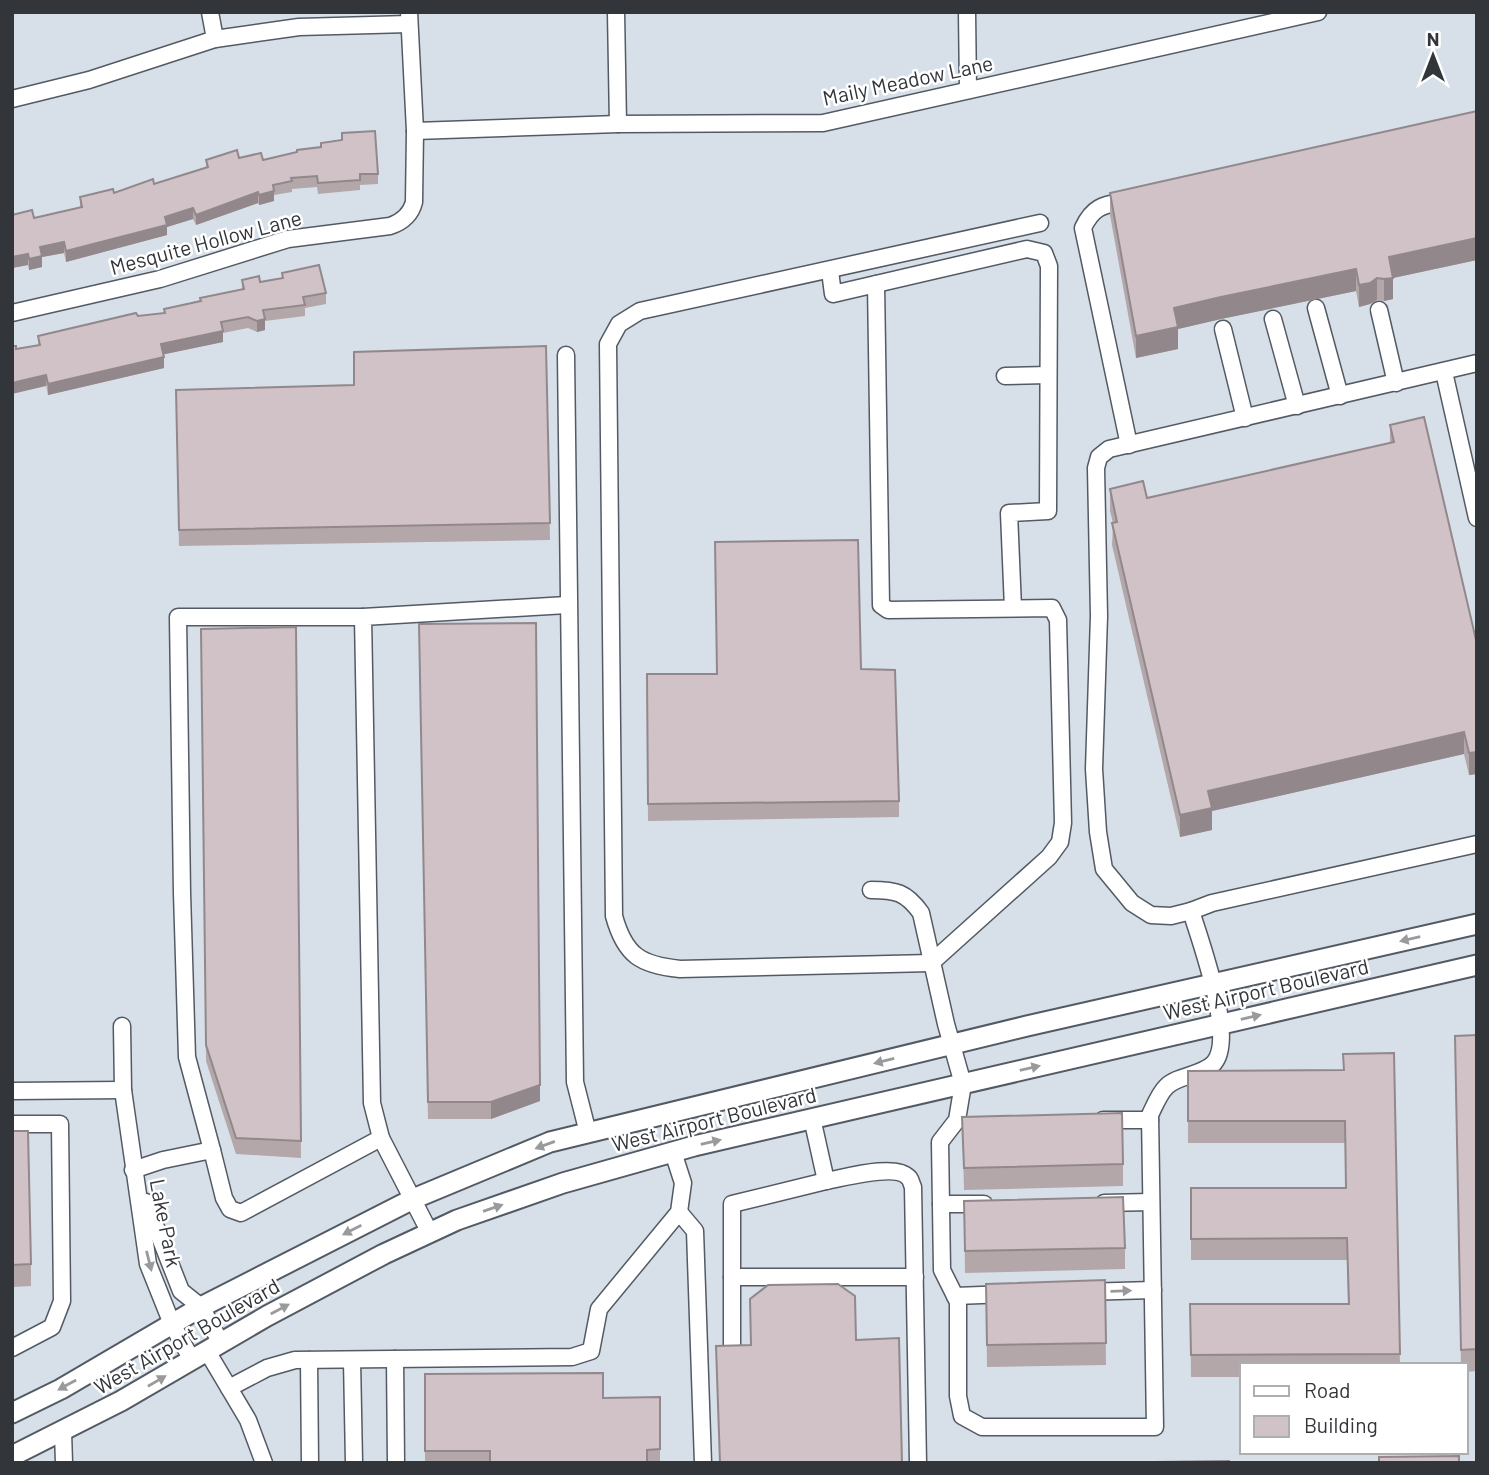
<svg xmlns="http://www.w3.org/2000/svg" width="1489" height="1475" font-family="Barlow,sans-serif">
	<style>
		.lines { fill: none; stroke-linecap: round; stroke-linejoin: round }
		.minor-casing { stroke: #535a63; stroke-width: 19 }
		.major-casing { stroke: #535a63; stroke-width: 23 }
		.minor { stroke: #fff; stroke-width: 16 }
		.major { stroke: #fff; stroke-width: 19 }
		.wall { fill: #b3a7aa }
		.shaded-wall { fill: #92888b }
		.building { fill: #d0c2c6; stroke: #92888b; stroke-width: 2 }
		.oneway { fill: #989a9c }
		.labels { text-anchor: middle; stroke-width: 5; stroke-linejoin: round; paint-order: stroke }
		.street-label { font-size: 21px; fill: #323539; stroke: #fff }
	</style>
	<rect width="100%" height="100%" fill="#d7e0e9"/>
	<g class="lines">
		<g class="minor-casing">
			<g id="minor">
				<polyline points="210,12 215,39"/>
				<polyline points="616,12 618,124"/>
				<polyline points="967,12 968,90"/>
				<polyline points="12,99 89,80 215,39 299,27 409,24"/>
				<polyline points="415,131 618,124 823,123 1318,12"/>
				<polyline points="830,271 833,294 1027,249 1044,253 1049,266 1048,511 1009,513 1013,608"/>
				<path d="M876,284L881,605L888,610L1052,608L1058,620L1063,823L1060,842L1049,857L931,963L680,969C641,965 625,956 614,916L608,344L619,324L640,311L1040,223"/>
				<polyline points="1316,308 1340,396"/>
				<polyline points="1379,310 1396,383"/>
				<path d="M12,313L160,279L288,239L390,226C402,222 411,214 414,202L415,131L409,12"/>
				<polyline points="1273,319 1297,406"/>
				<polyline points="1223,329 1245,418"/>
				<polyline points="566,355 575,1082 588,1133"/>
				<polyline points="1444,372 1477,518"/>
				<polyline points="1005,376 1048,375"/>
				<path d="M1129,445L1083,228C1094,204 1106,205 1130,200"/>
				<path d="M871,890C896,890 906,892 921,913L946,1024L963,1084L957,1120L940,1142L942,1270L958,1302V1396L962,1416L982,1427H1155L1150,1115C1154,1107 1159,1094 1166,1087C1177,1075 1202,1076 1214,1063C1236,1038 1200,940 1191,911L1171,916L1151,915L1132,903L1104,869L1098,832L1094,769L1099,616L1096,468L1099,457L1109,449L1477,363"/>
				<polyline points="1191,911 1212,903 1477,844"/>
				<polyline points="122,1026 123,1090 148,1264 172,1324 192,1360"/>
				<polyline points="12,1091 123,1090"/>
				<path d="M812,1118L826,1181C844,1178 895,1163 908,1177C911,1179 911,1183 913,1187L918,1463"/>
				<polyline points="1103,1120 1150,1120"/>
				<polyline points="12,1124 60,1124 62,1301 52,1327 12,1348"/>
				<polyline points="212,1150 187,1057 182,893 178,617 363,617"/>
				<polyline points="133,1170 163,1160 212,1150 224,1198 230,1209 241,1213 381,1138"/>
				<polyline points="146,1202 181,1291 201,1307 221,1343"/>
				<polyline points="1104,1203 1151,1202"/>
				<polyline points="941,1204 984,1204"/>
				<polyline points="679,1212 695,1231 703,1463"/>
				<polyline points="430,1233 381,1138 372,1103 363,617 567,605"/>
				<polyline points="732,1277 915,1277"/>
				<polyline points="1083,1292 1153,1290"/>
				<polyline points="955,1296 1008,1294"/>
				<polyline points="732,1345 732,1204 826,1181"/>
				<polyline points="207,1351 229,1388 267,1368 295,1360 572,1357 591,1351 599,1309 679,1212 683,1183 673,1152"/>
				<polyline points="395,1359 396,1463"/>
				<polyline points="309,1360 310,1463"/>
				<polyline points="352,1360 354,1463"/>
				<polyline points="229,1388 248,1420 264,1463"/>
				<polyline points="63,1432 64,1463"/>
			</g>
		</g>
		<g class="major-casing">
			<g id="major">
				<polyline points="12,1413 61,1389 201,1307 413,1199 550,1142 1027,1026 1477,924"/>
				<polyline points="12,1456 121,1401 267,1316 384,1254 457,1220 563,1183 694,1146 1477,965"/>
			</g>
		</g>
		<use href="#minor" class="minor"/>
		<use href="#major" class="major"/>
	</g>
	<g class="wall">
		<polygon points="1477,111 1477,260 1393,278 1393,299 1384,301 1377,300 1370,304 1359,307 1356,291 1221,319 1178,329 1178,349 1136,358 1110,215 1110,193"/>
		<polygon points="321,143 378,174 378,184 360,185 360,190 318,194 317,187 292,189 292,192 274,195 274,201 259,205 258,203 196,225 193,219 167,227 167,235 66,262 64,253 42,257 42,267 29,270 28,265 12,268 34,218 80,207 80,197 114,193 154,184 206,168 206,160 239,158 263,160 321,147"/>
		<polygon points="282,273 326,293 326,304 305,308 305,316 265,321 265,330 257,332 248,328 223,333 223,342 164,354 164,368 48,395 38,346 38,336 138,316 164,313 164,309 242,290 242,280 260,282 282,278"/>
		<polygon points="546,346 550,540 179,546 176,407 354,385"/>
		<polygon points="1390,425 1477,644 1477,774 1469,775 1464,754 1212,811 1212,830 1180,837 1112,545 1113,523 1110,511 1110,489 1147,498 1390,443"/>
		<polygon points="419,624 540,1101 491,1119 428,1119"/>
		<polygon points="296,627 301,1158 236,1154 206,1061 201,629"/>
		<polygon points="861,669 899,801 899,817 648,821 647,674 716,674"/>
		<polygon points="1477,1035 1477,1371 1466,1372 1466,1365 1461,1365 1455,1058"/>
		<polygon points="1394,1053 1400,1365 1242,1365 1242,1377 1191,1377 1190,1304 1348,1304 1347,1260 1191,1260 1191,1188 1346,1188 1345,1143 1188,1143 1188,1071 1343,1070"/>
		<polygon points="962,1117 1123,1164 1123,1186 964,1190"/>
		<polygon points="12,1131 31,1264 31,1286 12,1287"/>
		<polygon points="964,1201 1125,1248 1125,1269 965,1273"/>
		<polygon points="1105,1280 1106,1365 987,1367 986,1284"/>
		<polygon points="750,1299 856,1340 902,1463 720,1463 716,1346 750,1345"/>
		<polygon points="425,1374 603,1398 660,1397 660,1463 425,1463"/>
	</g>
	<g class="shaded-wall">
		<polygon points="274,191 274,201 259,205 259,195"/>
		<polygon points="258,192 258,203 196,225 196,215"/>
		<polygon points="193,208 193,219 167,227 167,235 66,262 66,251"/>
		<polygon points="1477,238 1477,260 1393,278 1393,299 1384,301 1384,279 1389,257"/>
		<polygon points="64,242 64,253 42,257 42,267 29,270 29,259 40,247"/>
		<polygon points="28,254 28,265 12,268 12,257"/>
		<polygon points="1356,269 1356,291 1221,319 1178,329 1178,349 1136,358 1136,336 1174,308 1221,297"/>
		<polygon points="1377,278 1377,300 1370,304 1359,307 1359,285"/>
		<polygon points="265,319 265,330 257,332 257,321"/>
		<polygon points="223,331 223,342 161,355 161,344"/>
		<polygon points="164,357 164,368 48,395 48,384"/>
		<polygon points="46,375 46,386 12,394 12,383"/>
		<polygon points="1464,732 1464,754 1212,811 1212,830 1180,837 1180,815 1208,791"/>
		<polygon points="1477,752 1477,774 1469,775 1469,753"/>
		<polygon points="540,1085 540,1101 491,1119 491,1102"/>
	</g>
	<g class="building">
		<polygon points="1477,111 1477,238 1389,257 1393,278 1384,279 1377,278 1370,283 1359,285 1356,269 1221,297 1174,308 1178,327 1136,336 1110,193"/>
		<polygon points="375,131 378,174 360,174 360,180 318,183 317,176 291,178 292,181 273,185 274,191 259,195 258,192 196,215 193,208 165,217 167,225 66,251 64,242 40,247 42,256 29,259 28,254 12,257 12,215 32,210 34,218 82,207 80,197 113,189 114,193 153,179 154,184 208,167 206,160 237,150 239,158 261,153 263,160 297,152 297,150 321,147 321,143 342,140 342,133"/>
		<polygon points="319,265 326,293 303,297 305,305 263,310 265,319 257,321 248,317 221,322 223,331 161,344 164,357 48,384 46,375 12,383 12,346 16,346 16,349 40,345 38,336 136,313 138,316 165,313 164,309 201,301 200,298 244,289 242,280 259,276 260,282 283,278 282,273"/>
		<polygon points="546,346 550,523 179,530 176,390 354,385 354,352"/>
		<polygon points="1424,417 1477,644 1477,752 1469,753 1464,732 1208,791 1212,808 1180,815 1112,523 1117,522 1110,489 1143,481 1147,498 1394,442 1390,425"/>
		<polygon points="858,540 861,669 895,670 899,801 648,804 647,674 717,674 715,542"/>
		<polygon points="536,623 540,1085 491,1102 428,1102 419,624"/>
		<polygon points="296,627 301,1141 236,1138 206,1045 201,629"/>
		<polygon points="1477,1035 1477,1349 1461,1350 1455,1036"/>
		<polygon points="1394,1053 1400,1354 1191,1355 1190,1304 1349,1304 1347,1238 1191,1239 1191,1188 1346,1188 1345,1121 1188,1121 1188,1071 1344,1070 1343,1054"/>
		<polygon points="1122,1113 1123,1164 964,1168 962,1117"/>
		<polygon points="12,1131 28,1131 31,1264 12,1265"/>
		<polygon points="1123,1197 1125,1248 965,1251 964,1201"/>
		<polygon points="1105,1280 1106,1343 987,1345 986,1284"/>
		<polygon points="838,1284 855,1296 856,1340 899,1338 902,1463 720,1463 716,1346 751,1345 750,1299 768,1285"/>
		<polygon points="603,1373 603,1398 660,1397 660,1449 647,1450 647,1463 490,1463 490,1451 425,1451 425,1374"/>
		<polygon points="1459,1456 1459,1463 1379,1463 1379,1457"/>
		<polygon points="1229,1461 1229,1463 1154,1463 1154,1462"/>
	</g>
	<defs><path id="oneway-solid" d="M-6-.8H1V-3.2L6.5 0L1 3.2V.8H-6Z" transform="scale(1.75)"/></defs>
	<g class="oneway">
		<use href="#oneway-solid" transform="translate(1410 939) rotate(167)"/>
		<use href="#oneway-solid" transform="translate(1251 1017) rotate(-13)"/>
		<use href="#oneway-solid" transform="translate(884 1061) rotate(166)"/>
		<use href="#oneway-solid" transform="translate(1030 1068) rotate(-13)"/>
		<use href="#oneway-solid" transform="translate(711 1142) rotate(-13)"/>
		<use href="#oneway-solid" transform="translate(545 1145) rotate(160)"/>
		<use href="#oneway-solid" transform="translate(493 1208) rotate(-19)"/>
		<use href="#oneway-solid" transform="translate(352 1230) rotate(153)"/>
		<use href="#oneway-solid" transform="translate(149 1261) rotate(76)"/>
		<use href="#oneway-solid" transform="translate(1121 1291) rotate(-2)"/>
		<use href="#oneway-solid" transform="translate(280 1309) rotate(-28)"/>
		<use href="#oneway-solid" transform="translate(157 1381) rotate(-30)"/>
		<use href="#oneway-solid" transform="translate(67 1385) rotate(151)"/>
	</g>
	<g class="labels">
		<g class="street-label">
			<text transform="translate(908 81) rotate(-12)" y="7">Maily Meadow Lane</text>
			<text transform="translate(206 243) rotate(-15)" y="7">Mesquite Hollow Lane</text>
			<text transform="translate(1266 990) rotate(-13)" y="7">West Airport Boulevard</text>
			<text transform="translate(714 1120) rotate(-14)" y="7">West Airport Boulevard</text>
			<text transform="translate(165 1223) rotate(79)" y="7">Lake Park</text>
			<text transform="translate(187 1337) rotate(-30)" y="7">West Airport Boulevard</text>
		</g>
	</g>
	<rect width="1489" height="1475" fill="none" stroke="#323539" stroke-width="28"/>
	<rect x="1240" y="1363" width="228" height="91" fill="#ffffff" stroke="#adaeb0" stroke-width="2"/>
	<rect x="1254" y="1386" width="35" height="10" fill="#ffffff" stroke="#adaeb0" stroke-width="2"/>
	<text x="1304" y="1398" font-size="21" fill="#323539">Road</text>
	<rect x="1254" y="1416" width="35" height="21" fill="#d0c2c6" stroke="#adaeb0" stroke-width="2"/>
	<text x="1304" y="1433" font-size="21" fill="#323539">Building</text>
	<g transform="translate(1433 56)" stroke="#ffffff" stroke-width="5" paint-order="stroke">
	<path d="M0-5L12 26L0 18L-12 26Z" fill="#323539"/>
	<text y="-10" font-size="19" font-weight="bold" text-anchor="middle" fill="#323539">N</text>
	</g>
</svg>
